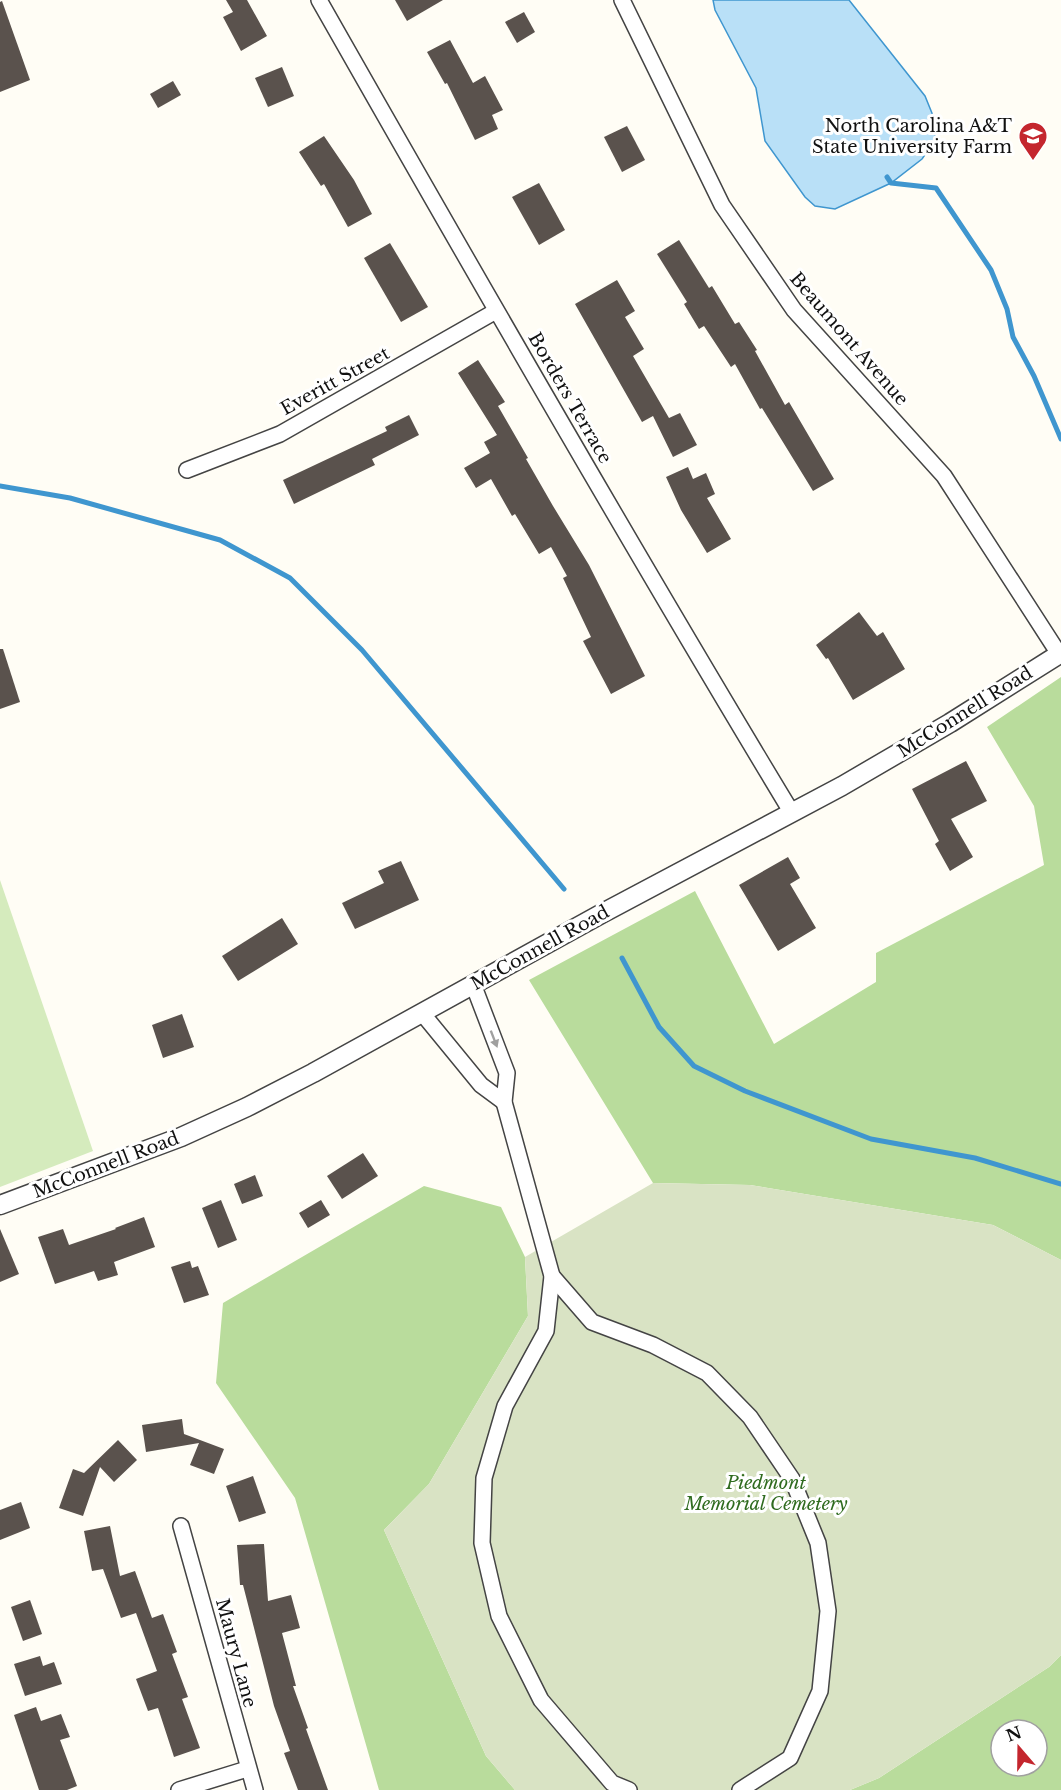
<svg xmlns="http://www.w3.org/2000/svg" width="1061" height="1790" font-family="'Libre Baskerville',serif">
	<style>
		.green { fill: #d5ebbd }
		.forest { fill: #b9dc9c; fill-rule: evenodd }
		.cemetery { fill: #d9e3c4 }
		.water { fill: #b9e0f7; stroke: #3f96cf; stroke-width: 1.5 }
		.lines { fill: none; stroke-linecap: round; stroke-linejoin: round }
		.stream { stroke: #3f96cf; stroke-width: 5 }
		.building { fill: #5a524d }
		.minor-casing { stroke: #444; stroke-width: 18 }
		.tertiary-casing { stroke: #444; stroke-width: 21 }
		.minor { stroke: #fff; stroke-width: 15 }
		.tertiary { stroke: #fff; stroke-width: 18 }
		.oneway { fill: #a0a0a0 }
		.labels { text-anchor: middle; stroke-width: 6; stroke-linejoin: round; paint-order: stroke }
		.poi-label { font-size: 18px; fill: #111; stroke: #fff; text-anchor: end }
		.street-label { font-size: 18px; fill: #111; stroke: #fff }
		.park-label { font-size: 18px; font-style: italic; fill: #2f6b1f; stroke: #fff }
	</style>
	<rect width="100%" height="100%" fill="#fffdf5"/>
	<polygon class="green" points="0,880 93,1151 0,1187"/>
	<g class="forest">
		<polygon points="1061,677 1061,1260 993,1225 750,1185 653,1183 529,980 695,891 774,1044 876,982 876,953 1044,865 1034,806 987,727"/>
		<polygon points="424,1186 501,1207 525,1257 528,1316 429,1484 384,1530 486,1756 515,1790 379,1790 295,1498 216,1383 223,1303"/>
		<path d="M1061,1655V1790H850L879,1778L1049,1667ZM1001,1730H1037V1766H1001Z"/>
	</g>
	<polygon class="cemetery" points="653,1183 750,1185 993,1225 1061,1260 1061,1655 1049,1667 879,1778 850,1790 515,1790 486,1756 384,1530 429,1484 528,1316 525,1257"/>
	<polygon class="water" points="713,0 849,0 925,96 938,128 932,145 922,159 891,183 835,209 815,206 805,197 765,141 756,88 715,10"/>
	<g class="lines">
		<g class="stream">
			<polyline points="887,177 891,183 936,188 991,270 1007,309 1013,337 1034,376 1061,439"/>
			<polyline points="0,486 70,498 220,540 290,578 362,650 564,889"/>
			<polyline points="622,958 659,1027 694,1066 745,1091 871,1139 975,1158 1061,1184"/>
		</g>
	</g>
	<g class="building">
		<polygon points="226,0 247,0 267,36 241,51 223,17 233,12"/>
		<polygon points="395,0 443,0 407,21"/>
		<polygon points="2,1 30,80 0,92 0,2"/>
		<polygon points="524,12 535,32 517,43 505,22"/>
		<polygon points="450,40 473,83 485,76 503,110 492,115 498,129 475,140 447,83 445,84 427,52"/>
		<polygon points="282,67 294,96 268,107 255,78"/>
		<polygon points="173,81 181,95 158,108 150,94"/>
		<polygon points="627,126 645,160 622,172 604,137"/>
		<polygon points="324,136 354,180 372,214 348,227 324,184 321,186 299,152"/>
		<polygon points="539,183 565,230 539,245 512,197"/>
		<polygon points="679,240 709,288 712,286 735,324 739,322 757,350 755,351 785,405 789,402 834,479 813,491 762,408 760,409 735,364 731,367 704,326 699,329 684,304 687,302 657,254"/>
		<polygon points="390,243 428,307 401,322 364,258"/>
		<polygon points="617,280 635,311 625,317 644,349 633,356 669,418 680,413 697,445 673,457 653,416 642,422 575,304"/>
		<polygon points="478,360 505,402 498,406 528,458 526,459 553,506 589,565 645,676 611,694 583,641 591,637 563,578 567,576 551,547 539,554 515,514 512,516 491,479 476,488 464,468 490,453 484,442 497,435 458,373"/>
		<polygon points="409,415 419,435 372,459 375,465 294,504 283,480 387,431 385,427"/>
		<polygon points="688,467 693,479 706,473 715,494 707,498 731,539 707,553 681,510 666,477"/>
		<polygon points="859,612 877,636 883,632 905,669 853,700 828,658 826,659 816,645"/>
		<polygon points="0,649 3,649 20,702 0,709"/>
		<polygon points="966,761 987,801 951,819 973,857 950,871 935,844 939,841 912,789"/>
		<polygon points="788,857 800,878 790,884 816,928 778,951 739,885"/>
		<polygon points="401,861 419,900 355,929 342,903 384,883 378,871"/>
		<polygon points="282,918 298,944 238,981 222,956"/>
		<polygon points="182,1014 194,1047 163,1058 152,1025"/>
		<polygon points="363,1153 378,1176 342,1199 327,1176"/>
		<polygon points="255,1175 263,1196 242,1204 234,1184"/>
		<polygon points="221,1200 237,1240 218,1248 202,1208"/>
		<polygon points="321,1200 330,1215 308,1228 299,1213"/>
		<polygon points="144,1217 155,1247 114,1262 118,1275 98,1281 94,1271 55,1284 38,1237 63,1229 69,1245 116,1229 115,1228"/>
		<polygon points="0,1229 19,1274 0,1282"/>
		<polygon points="190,1261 192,1268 198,1266 209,1295 184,1303 171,1267"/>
		<polygon points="182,1419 184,1434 224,1449 214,1474 190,1465 199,1443 146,1452 142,1425"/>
		<polygon points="118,1440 137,1460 114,1482 100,1467 83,1516 59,1508 73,1469 84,1473"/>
		<polygon points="253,1476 266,1513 239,1522 226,1486"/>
		<polygon points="21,1502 30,1528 0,1540 0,1510"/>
		<polygon points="110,1526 120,1576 135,1571 152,1618 163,1614 177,1652 172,1654 188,1697 182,1699 200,1748 174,1757 158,1708 148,1711 136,1679 157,1671 136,1613 121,1618 103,1569 92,1571 84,1531"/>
		<polygon points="264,1544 268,1601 291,1595 300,1628 282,1633 296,1686 293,1686 308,1728 306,1729 328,1790 298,1790 284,1753 290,1751 274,1706 243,1585 240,1585 237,1545"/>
		<polygon points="30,1600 42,1634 23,1641 11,1607"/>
		<polygon points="40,1656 43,1666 54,1662 62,1684 25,1696 14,1664"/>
		<polygon points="36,1707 41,1721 61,1714 70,1737 60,1740 77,1786 67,1790 39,1790 14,1715"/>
	</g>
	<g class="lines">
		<g class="minor-casing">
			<g id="minor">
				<path d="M319,0C474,273 630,545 792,813"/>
				<polyline points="622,0 722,205 794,310 944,476 1059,654"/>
				<polyline points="187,470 280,434 496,311"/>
				<polyline points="473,984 507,1073 504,1102 552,1276 546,1331 505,1406 484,1478 482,1543 499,1616 541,1700 612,1783 629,1790"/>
				<polyline points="422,1013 481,1085 504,1102"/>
				<polyline points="552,1276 592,1322 653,1345 707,1373 750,1417 792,1479 818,1543 828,1611 820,1691 790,1758 740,1790"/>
				<polyline points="181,1526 255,1790"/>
				<polyline points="179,1790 247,1769"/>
			</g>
		</g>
		<g class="tertiary-casing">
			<polyline id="tertiary" points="0,1205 181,1137 247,1107 313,1073 601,914 842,786 950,723 1061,653"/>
		</g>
		<use href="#minor" class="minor"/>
		<use href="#tertiary" class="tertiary"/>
	</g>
	<defs><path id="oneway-solid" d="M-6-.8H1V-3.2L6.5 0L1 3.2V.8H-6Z" transform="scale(1.5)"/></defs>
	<use class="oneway" href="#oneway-solid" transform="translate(494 1039) rotate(69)"/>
	<defs>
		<g id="university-pin" transform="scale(1.5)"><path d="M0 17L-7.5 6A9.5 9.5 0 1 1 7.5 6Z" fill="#c4262e" stroke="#fff"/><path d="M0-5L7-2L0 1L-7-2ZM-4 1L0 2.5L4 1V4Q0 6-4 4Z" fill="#fff"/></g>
	</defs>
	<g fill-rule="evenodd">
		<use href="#university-pin" x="1033" y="136"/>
	</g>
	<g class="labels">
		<g class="poi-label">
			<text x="1012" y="132">North Carolina A&amp;T<tspan x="1012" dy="21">State University Farm</tspan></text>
		</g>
		<g class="street-label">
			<text transform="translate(849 339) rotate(49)" y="6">Beaumont Avenue</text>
			<text transform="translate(335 381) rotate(-29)" y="6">Everitt Street</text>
			<text transform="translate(570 398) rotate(60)" y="6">Borders Terrace</text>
			<text transform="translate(965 712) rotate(-32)" y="6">McConnell Road</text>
			<text transform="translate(540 948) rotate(-29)" y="6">McConnell Road</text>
			<text transform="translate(106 1165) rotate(-21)" y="6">McConnell Road</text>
			<text transform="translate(236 1653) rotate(75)" y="6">Maury Lane</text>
		</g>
		<g class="park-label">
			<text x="766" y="1489">Piedmont<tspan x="766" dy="21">Memorial Cemetery</tspan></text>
		</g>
	</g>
	<g transform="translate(1019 1748) rotate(340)"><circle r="28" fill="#ffffff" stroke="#a0a0a0" stroke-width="1.5"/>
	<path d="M0-4.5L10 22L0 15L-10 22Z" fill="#c4262e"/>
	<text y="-9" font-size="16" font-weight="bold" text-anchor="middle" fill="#111111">N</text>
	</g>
</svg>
